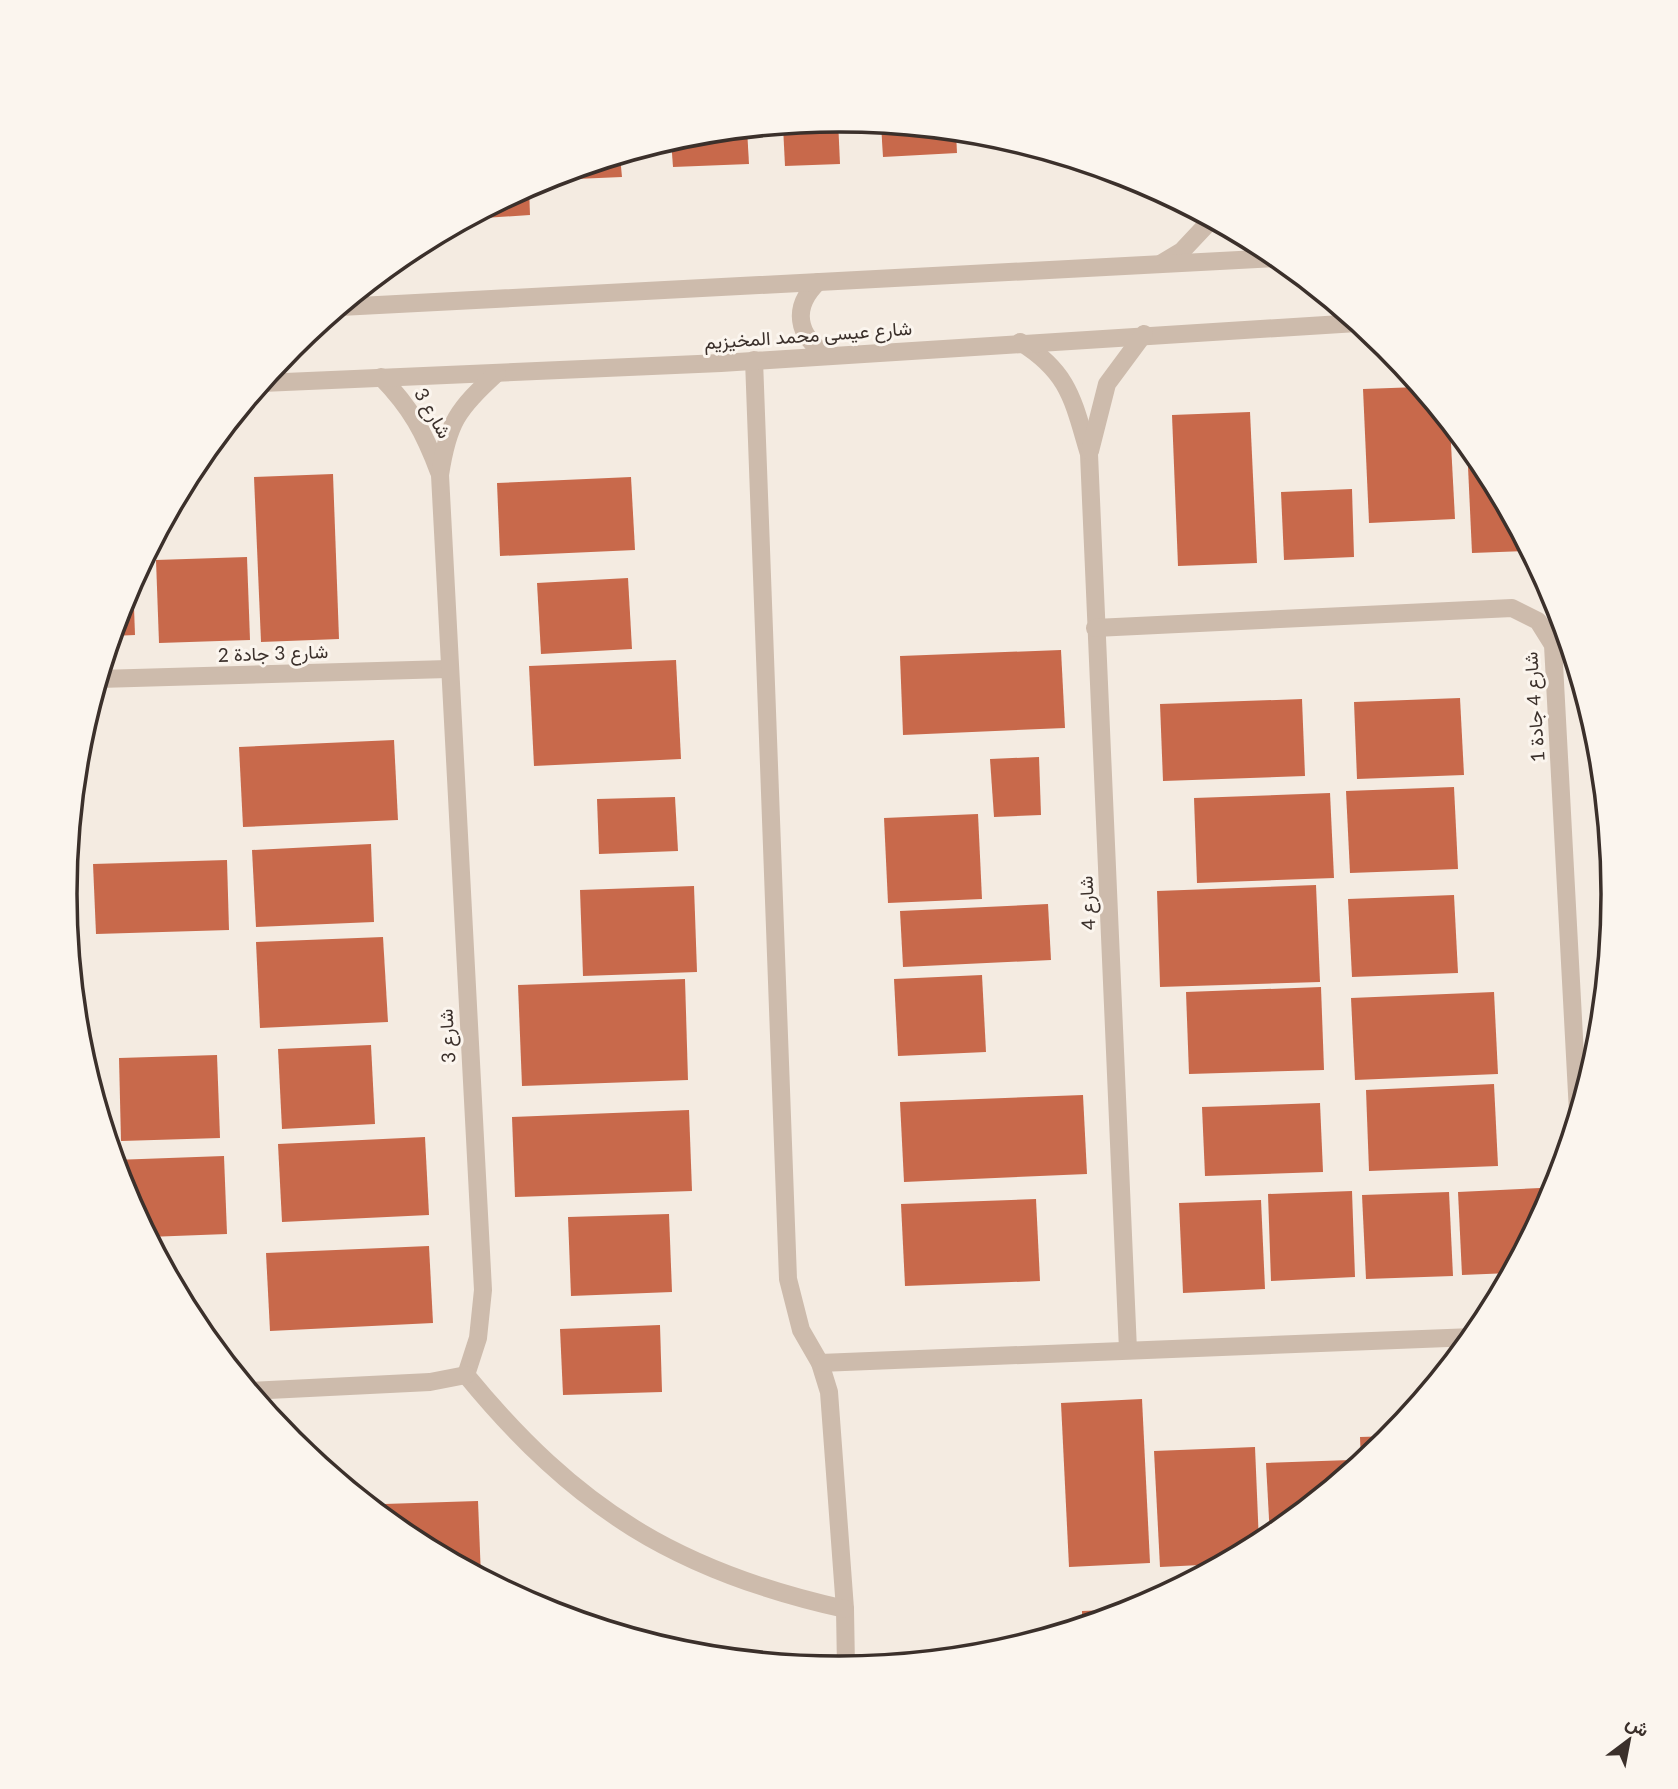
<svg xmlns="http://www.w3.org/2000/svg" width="1678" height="1789" font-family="Lato,Vazirmatn,sans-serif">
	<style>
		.building { fill: #c8694b }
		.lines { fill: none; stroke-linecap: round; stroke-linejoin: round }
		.minor { stroke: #cdbbac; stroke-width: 18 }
		.labels { text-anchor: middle; stroke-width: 6; stroke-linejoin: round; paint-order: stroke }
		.street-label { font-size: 19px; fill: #3b302b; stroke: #fbf5ee }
		.rim { fill: none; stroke: #3b302b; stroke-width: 3.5 }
	</style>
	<rect width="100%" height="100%" fill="#f4ebe1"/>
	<g class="building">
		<polygon points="838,120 840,164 785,166 783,126"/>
		<polygon points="881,124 956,132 957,153 883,157"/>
		<polygon points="747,129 749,164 673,167 671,140 688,135"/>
		<polygon points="620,156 622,177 552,180 552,176"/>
		<polygon points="529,187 530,215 469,219 491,207"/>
		<polygon points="1419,387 1450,425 1455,519 1369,523 1363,389"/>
		<polygon points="1250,412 1257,563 1178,566 1172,415"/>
		<polygon points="1467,445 1483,465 1529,551 1472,553"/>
		<polygon points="333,474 339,639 261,642 254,477"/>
		<polygon points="631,477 635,550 500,556 497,483"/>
		<polygon points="1352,489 1354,557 1284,560 1281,492"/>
		<polygon points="247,557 250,640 159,643 156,560"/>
		<polygon points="628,578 632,649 541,654 537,583"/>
		<polygon points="133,580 135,635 112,636 124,598"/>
		<polygon points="1061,650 1065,728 903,735 900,656"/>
		<polygon points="676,660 681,759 534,766 529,666"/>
		<polygon points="1460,698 1464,775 1357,779 1354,702"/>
		<polygon points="1302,699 1305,776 1163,781 1160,704"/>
		<polygon points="394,740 398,820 243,827 239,747"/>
		<polygon points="1039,757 1041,815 994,817 990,759"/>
		<polygon points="1454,787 1458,869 1350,873 1346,791"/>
		<polygon points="1330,793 1334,878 1197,883 1194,798"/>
		<polygon points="675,797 678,851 599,854 597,799"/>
		<polygon points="978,814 982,899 888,903 884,818"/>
		<polygon points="371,844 374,922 256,927 252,850"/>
		<polygon points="227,860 229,930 96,934 93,864"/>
		<polygon points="1316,885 1320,982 1160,987 1157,891"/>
		<polygon points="694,886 697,972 583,976 580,890"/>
		<polygon points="1454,895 1458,973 1352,977 1348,899"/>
		<polygon points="1048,904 1051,960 903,967 900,911"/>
		<polygon points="383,937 388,1022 260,1028 256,942"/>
		<polygon points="982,975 986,1052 898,1056 894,979"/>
		<polygon points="685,979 688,1080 522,1086 518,985"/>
		<polygon points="1321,987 1324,1070 1189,1074 1186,992"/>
		<polygon points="1494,992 1498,1074 1355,1080 1351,998"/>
		<polygon points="371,1045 375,1124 282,1129 278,1049"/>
		<polygon points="217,1055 220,1138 121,1141 119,1058"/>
		<polygon points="1494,1084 1498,1166 1369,1171 1366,1090"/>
		<polygon points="1083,1095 1087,1174 904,1182 900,1102"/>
		<polygon points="1320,1103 1323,1172 1205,1176 1202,1107"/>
		<polygon points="689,1110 692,1191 515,1197 512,1117"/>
		<polygon points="425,1137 429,1215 282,1222 278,1144"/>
		<polygon points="224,1156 227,1234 148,1237 124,1190 114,1160"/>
		<polygon points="1540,1188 1541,1215 1510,1273 1462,1275 1458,1192"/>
		<polygon points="1352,1191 1355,1277 1271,1281 1268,1194"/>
		<polygon points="1449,1192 1453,1276 1366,1279 1362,1195"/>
		<polygon points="1036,1199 1040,1281 905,1286 901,1204"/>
		<polygon points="1261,1200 1265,1289 1183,1293 1179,1203"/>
		<polygon points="669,1214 672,1292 571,1296 568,1217"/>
		<polygon points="429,1246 433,1323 270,1331 266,1253"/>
		<polygon points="660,1325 662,1392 563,1395 560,1329"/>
		<polygon points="1142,1399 1150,1563 1069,1567 1061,1403"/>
		<polygon points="1392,1436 1386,1442 1361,1463 1360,1437"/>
		<polygon points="1255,1447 1259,1543 1221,1564 1160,1567 1154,1451"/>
		<polygon points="1351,1460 1352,1470 1270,1537 1266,1463"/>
		<polygon points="478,1501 481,1577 409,1538 385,1519 384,1504"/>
		<polygon points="1134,1609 1134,1610 1082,1626 1082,1611"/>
	</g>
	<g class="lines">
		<g class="minor">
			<polyline points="1162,263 1182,251 1211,220"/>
			<path d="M818,282C792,307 796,336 827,354"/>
			<polyline points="340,307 1278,258"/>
			<path d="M1020,342C1070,373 1073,401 1089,454L1128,1350"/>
			<polyline points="754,360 788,1279 801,1330 820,1363 829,1392 845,1609 846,1668"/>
			<path d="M381,377C411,408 424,432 439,472"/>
			<polyline points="262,383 721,363 1357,323"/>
			<polyline points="1090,451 1107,384 1144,334"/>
			<polyline points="1095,628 1512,608 1538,621 1553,645 1578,1112"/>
			<polyline points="99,679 448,669"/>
			<polyline points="820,1363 1473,1337"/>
			<path d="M466,1375L478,1338L483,1290L440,475C448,422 457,410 497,373"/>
			<path d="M466,1375C575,1508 677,1572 845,1609"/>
			<polyline points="250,1391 430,1382 466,1375"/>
		</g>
	</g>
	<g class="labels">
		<g class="street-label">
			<text transform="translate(808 335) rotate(-4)" y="7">شارع عيسى محمد المخيزيم</text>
			<text transform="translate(433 413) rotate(60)" y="7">شارع 3</text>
			<text transform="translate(273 653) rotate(-2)" y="7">شارع 3 جادة 2</text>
			<text transform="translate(1534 707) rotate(-94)" y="7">شارع 4 جادة 1</text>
			<text transform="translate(1087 903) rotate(-93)" y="7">شارع 4</text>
			<text transform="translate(447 1036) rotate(-93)" y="7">شارع 3</text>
		</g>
	</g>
	<path d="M0 0H1678V1789H0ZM77 894a762 762 0 1 1 1524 0a762 762 0 1 1-1524 0Z" fill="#fbf5ee" fill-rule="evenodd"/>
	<path class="rim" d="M77 894a762 762 0 1 1 1524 0a762 762 0 1 1-1524 0Z"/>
	<g transform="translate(1629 1740) rotate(32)" stroke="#fbf5ee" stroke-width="5" paint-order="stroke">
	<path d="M0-5L12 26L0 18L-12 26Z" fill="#3b302b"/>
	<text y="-10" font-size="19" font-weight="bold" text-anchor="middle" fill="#3b302b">ش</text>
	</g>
</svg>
